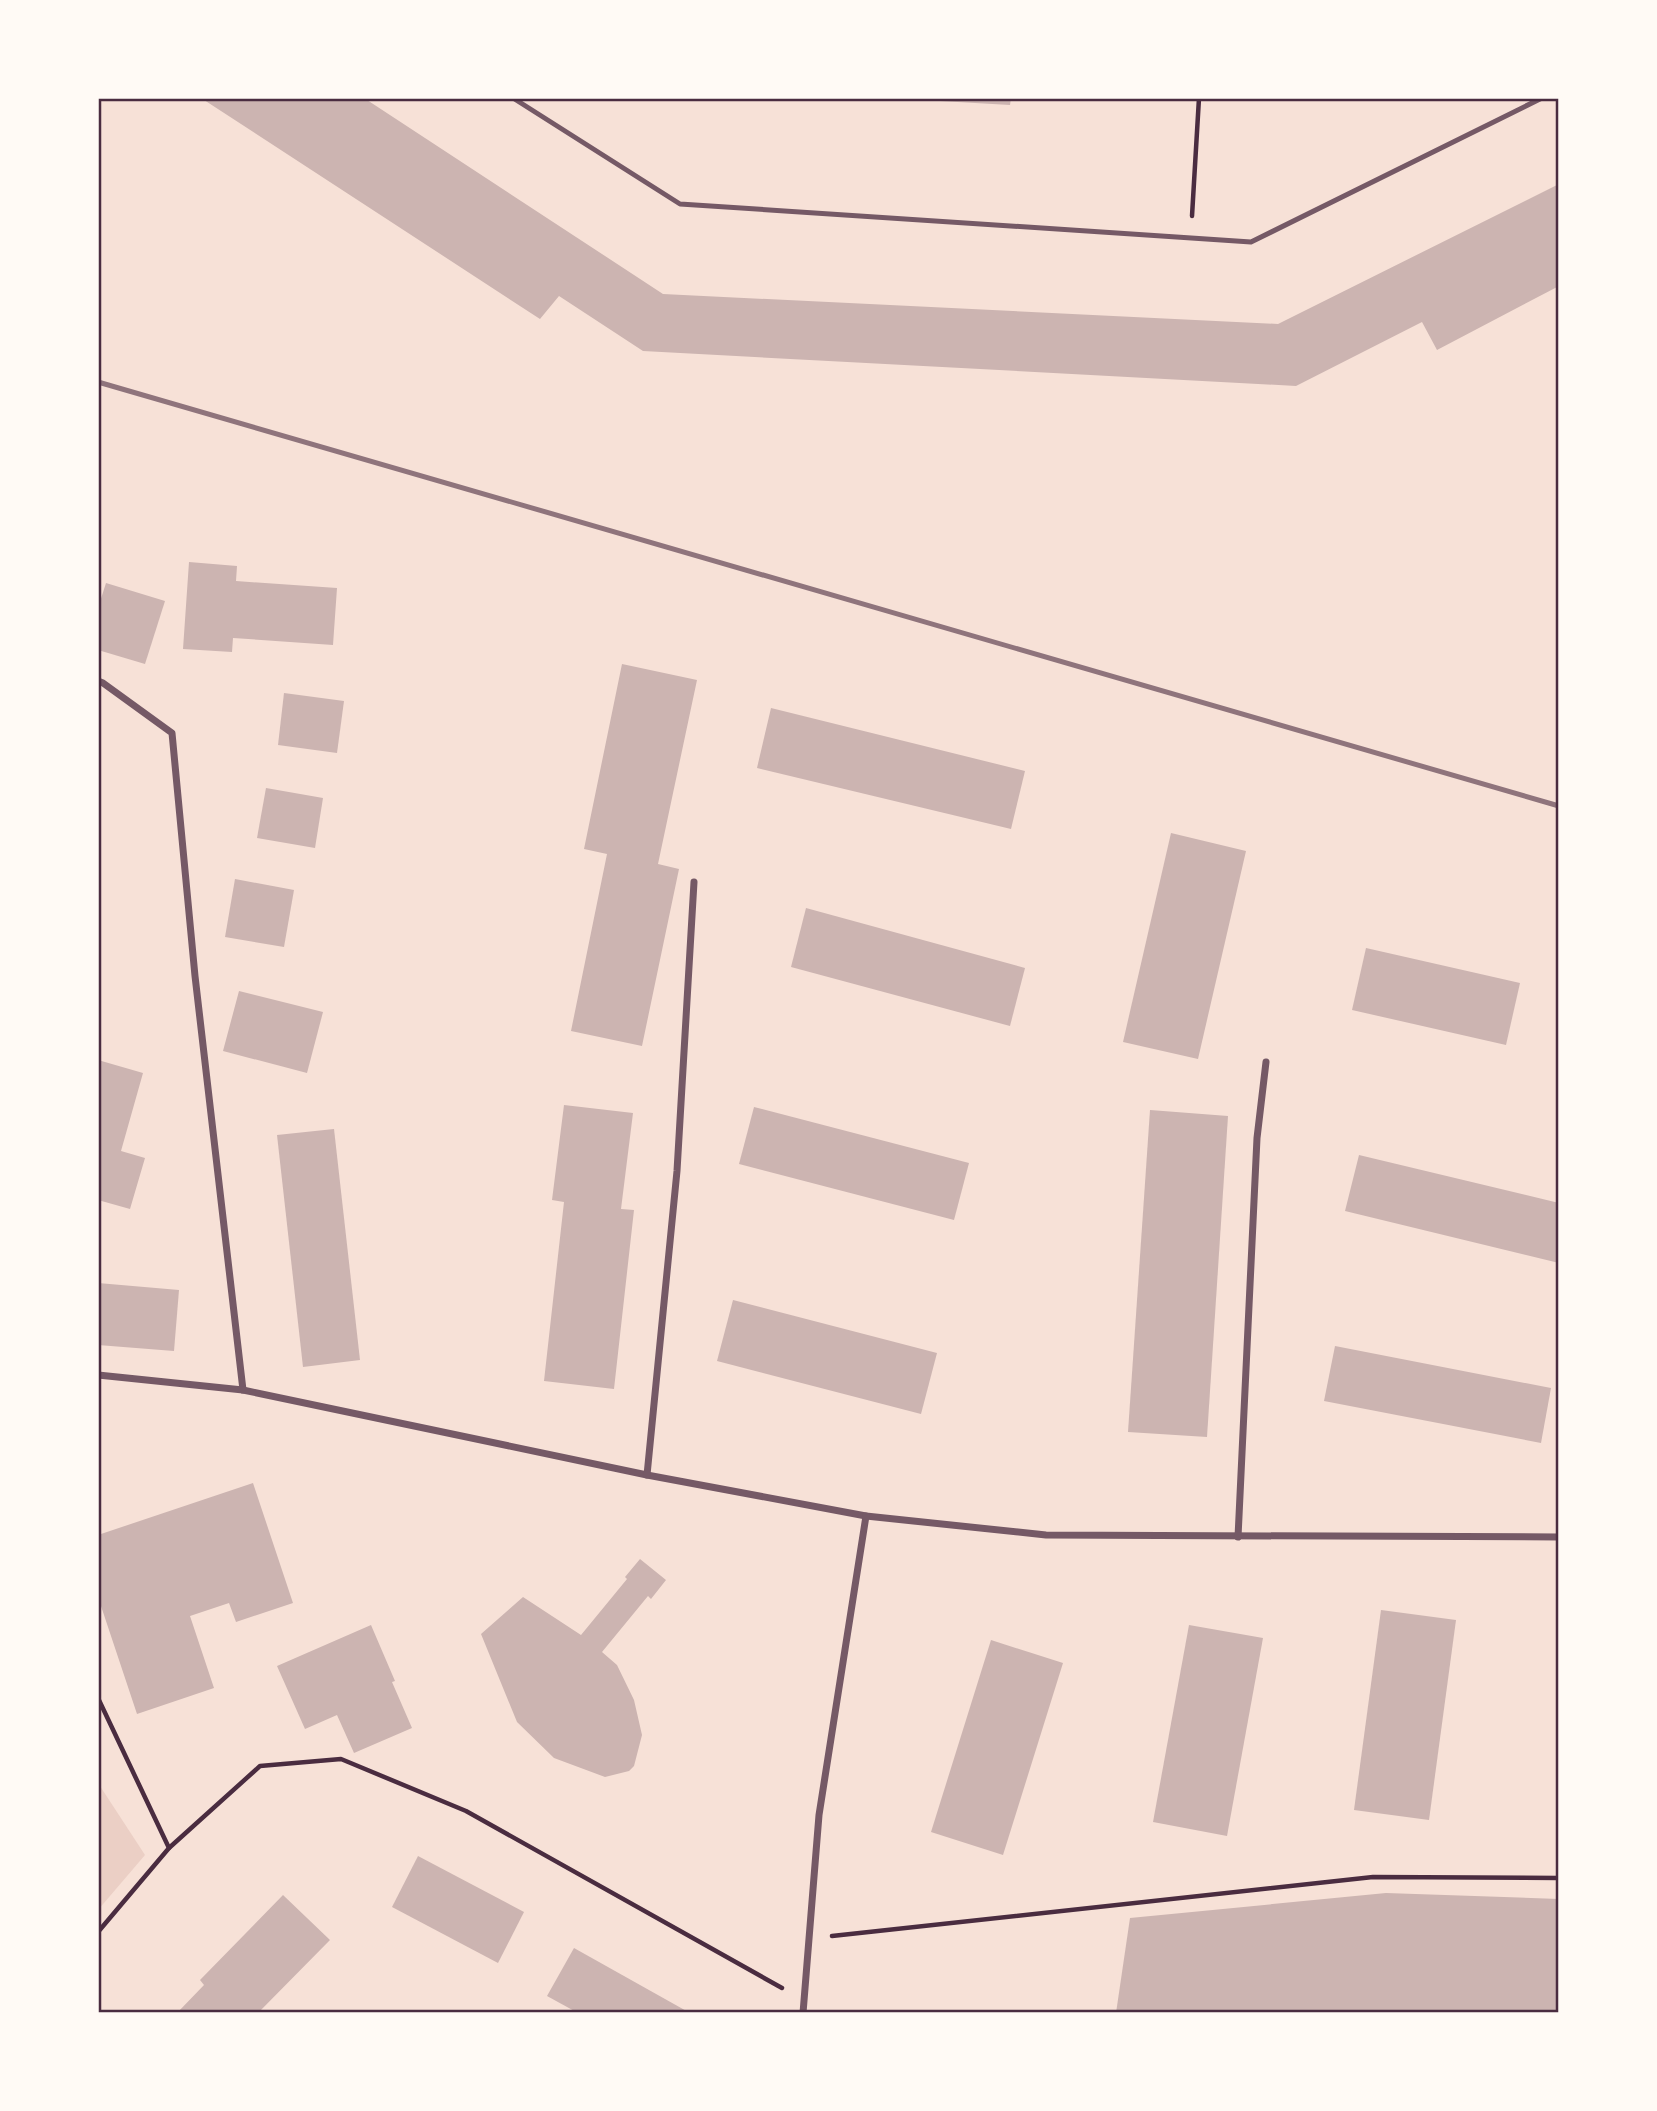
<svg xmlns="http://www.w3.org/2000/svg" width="1657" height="2111" font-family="Karla,sans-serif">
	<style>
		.green { fill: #ebcfc5 }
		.building { fill: #ccb4b1 }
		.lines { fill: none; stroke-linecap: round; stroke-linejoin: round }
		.path { stroke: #4a2c40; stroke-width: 4.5 }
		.service { stroke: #755966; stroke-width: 5 }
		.minor { stroke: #755966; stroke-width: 7 }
		.rail { stroke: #8f747c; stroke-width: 5 }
		.neatline { fill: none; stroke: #4a2c40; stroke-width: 2.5 }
	</style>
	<rect width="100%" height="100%" fill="#f7e1d7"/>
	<polygon class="green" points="98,1783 145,1855 98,1910"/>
	<g class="building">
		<polygon points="201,98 364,98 663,294 1278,324 1559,184 1559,286 1437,350 1422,322 1296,386 643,351 559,296 540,319"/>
		<polygon points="940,98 1011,98 1010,105 940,101"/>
		<polygon points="189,562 237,566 236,581 337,588 333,645 233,638 232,652 183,649"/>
		<polygon points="106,583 165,601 145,664 98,650 98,608"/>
		<polygon points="622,664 697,680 658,864 679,869 642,1046 571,1031 607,854 584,849"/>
		<polygon points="284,693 344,701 337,753 278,745"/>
		<polygon points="771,708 1025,771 1011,829 757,768"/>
		<polygon points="266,788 323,798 315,848 257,838"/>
		<polygon points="1171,833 1246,851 1198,1059 1123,1042"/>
		<polygon points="235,879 294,890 284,947 225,937"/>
		<polygon points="806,908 1025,968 1010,1026 791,967"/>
		<polygon points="1366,948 1520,983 1506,1045 1352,1010"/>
		<polygon points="239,991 323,1012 307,1073 223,1051"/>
		<polygon points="98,1060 143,1073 121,1151 145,1158 130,1209 98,1200"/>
		<polygon points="564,1105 633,1113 621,1209 634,1210 614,1389 544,1381 564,1202 552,1200"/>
		<polygon points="754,1107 969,1163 954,1220 739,1164"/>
		<polygon points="1150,1110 1228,1116 1207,1437 1128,1432"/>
		<polygon points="334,1129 360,1360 303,1367 277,1135"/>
		<polygon points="1359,1155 1559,1203 1559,1263 1345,1211"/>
		<polygon points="98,1283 179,1290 174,1351 98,1345"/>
		<polygon points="733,1300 937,1353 921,1414 717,1361"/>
		<polygon points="1335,1346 1551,1388 1541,1443 1324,1401"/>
		<polygon points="253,1483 293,1603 236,1622 229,1603 190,1616 214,1688 137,1714 98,1597 98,1535"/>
		<polygon points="640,1559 666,1580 651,1599 648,1596 602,1652 617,1665 634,1700 642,1735 634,1766 629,1771 605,1777 554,1758 517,1722 481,1634 523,1597 581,1635 627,1579 625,1577"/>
		<polygon points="1381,1610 1456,1620 1429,1820 1354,1810"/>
		<polygon points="371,1625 395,1681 392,1682 412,1728 354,1753 337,1715 305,1729 277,1666"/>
		<polygon points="1189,1625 1263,1638 1227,1836 1153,1822"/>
		<polygon points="991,1640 1063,1663 1003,1855 931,1832"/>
		<polygon points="418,1856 524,1912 498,1963 392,1907"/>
		<polygon points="1386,1893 1559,1899 1559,2013 1116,2013 1130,1918"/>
		<polygon points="283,1895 330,1940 258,2013 177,2013 204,1985 200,1980"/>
		<polygon points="574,1948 690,2013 578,2013 547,1996"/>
	</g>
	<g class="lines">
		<g class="path">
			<polyline points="1192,216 1199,98"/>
			<polyline points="98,1698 169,1848"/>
			<polyline points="98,1932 169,1848 260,1766 341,1759 466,1811 782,1988"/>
			<polyline points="832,1936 1373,1877 1559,1878"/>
		</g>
		<polyline class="service" points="513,98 680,204 1251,242 1542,98"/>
		<g class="minor">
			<polyline points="98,681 103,683 172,733 195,976 243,1390"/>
			<polyline points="98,1375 243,1390 647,1475 866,1516 1046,1535 1559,1537"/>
			<polyline points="647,1475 677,1171 694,882"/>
			<polyline points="1238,1537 1257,1138 1266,1062"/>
			<polyline points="803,2013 819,1815 866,1516"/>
		</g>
		<polyline class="rail" points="98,382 1559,806"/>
	</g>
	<rect width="1657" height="2111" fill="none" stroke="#fffaf5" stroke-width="200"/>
	<rect x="100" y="100" width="1457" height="1911" class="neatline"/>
</svg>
